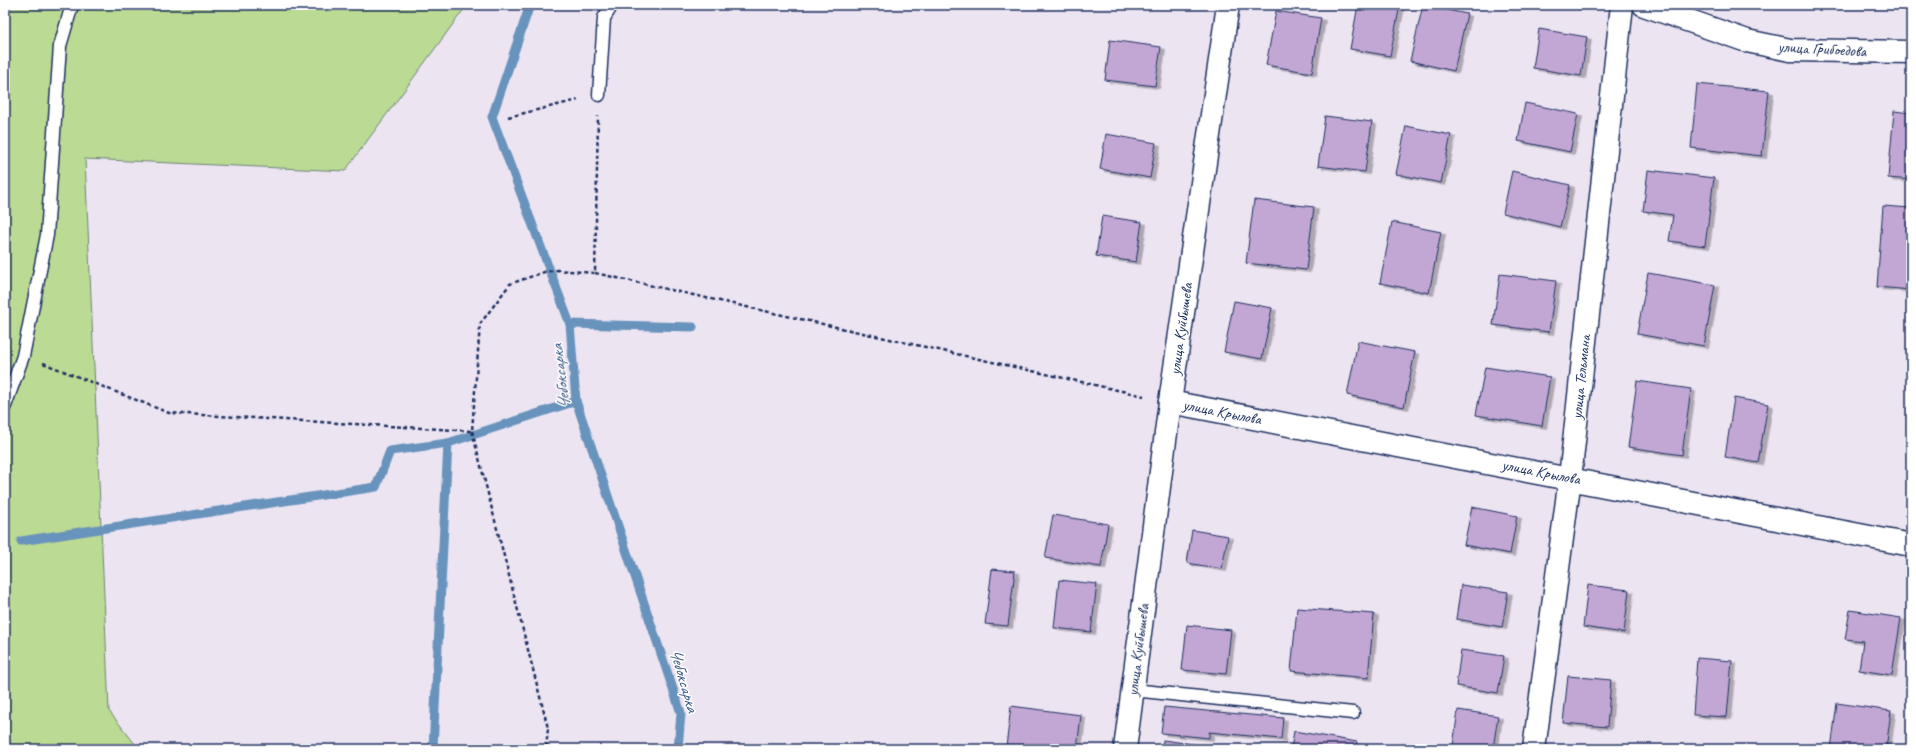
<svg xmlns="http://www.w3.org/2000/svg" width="1916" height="754" viewBox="0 0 1916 754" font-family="Caveat,sans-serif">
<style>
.green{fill:#bbda93;stroke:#6b8478}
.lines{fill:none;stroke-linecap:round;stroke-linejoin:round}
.stream{stroke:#6793bc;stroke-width:9}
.building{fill:#c2a6d3;stroke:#1b2f5e;filter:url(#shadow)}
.lane-casing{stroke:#1b2f5e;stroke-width:15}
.street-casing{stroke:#1b2f5e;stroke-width:25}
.path{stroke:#1b2f5e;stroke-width:2.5;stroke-dasharray:4 3;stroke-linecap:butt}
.lane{stroke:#fff;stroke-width:12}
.street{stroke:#fff;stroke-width:22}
.labels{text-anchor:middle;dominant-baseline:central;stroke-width:3;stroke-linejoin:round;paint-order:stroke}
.street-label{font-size:16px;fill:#1b2f5e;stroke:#fff}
.water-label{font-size:17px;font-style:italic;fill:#3a5985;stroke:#fff}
</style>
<defs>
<filter id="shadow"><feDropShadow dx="4.5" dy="2.5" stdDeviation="0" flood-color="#0004"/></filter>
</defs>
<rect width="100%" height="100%" fill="#ede4f2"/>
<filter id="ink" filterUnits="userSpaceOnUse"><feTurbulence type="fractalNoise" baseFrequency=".025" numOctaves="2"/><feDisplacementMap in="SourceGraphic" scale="8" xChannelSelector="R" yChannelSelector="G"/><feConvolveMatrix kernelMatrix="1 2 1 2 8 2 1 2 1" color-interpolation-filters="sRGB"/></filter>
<g filter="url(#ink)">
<!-- green -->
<polygon class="green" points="5,5 467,5 345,171 85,159 109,711 139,749 5,749"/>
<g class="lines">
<!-- stream -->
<g class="stream">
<polyline points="530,5 492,117 570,324 576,401 681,713 678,749"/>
<polyline points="570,324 693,327"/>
<polyline points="21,541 376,487 390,451 448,443"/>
<polyline points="433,749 448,443 576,401"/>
</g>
</g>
<!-- building -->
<g class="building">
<polygon points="1358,5 1400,5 1390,56 1350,49"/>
<polygon points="1423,5 1467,14 1454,71 1410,61"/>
<polygon points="1276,11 1321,18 1312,73 1266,65"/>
<polygon points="1539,29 1587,37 1581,76 1533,68"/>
<polygon points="1110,40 1161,47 1155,86 1105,80"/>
<polygon points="1697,84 1769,91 1762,156 1691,148"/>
<polygon points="1525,103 1578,114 1570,152 1518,141"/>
<polygon points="1894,111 1911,113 1911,180 1888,178"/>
<polygon points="1325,116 1372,122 1365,172 1318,166"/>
<polygon points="1406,126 1451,135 1441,183 1396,174"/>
<polygon points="1106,134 1156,143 1150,178 1100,169"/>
<polygon points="1648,170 1714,178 1705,246 1669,241 1673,215 1643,211"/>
<polygon points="1512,171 1570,185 1560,227 1503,213"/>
<polygon points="1254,200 1314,207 1306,270 1246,263"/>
<polygon points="1883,206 1911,208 1911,290 1877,287"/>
<polygon points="1102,216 1142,222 1136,262 1096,256"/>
<polygon points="1392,222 1441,232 1429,293 1380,283"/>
<polygon points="1648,273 1715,285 1704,346 1637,334"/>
<polygon points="1500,274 1556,281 1549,332 1493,325"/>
<polygon points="1234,301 1272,308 1262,359 1224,352"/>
<polygon points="1358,341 1415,352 1404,407 1347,395"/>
<polygon points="1485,367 1550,377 1542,426 1476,415"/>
<polygon points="1637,381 1691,389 1682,455 1628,447"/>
<polygon points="1734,398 1768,404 1758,463 1725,457"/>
<polygon points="1472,507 1517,516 1510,554 1464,545"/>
<polygon points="1053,515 1108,524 1101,567 1045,558"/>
<polygon points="1192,530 1228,536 1222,569 1187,563"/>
<polygon points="992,569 1015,571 1008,626 985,624"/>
<polygon points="1059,580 1097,584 1091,632 1054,628"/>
<polygon points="1461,585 1508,592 1502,627 1456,619"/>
<polygon points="1588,585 1629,590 1624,633 1583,627"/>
<polygon points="1297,608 1374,614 1368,678 1291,671"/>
<polygon points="1850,610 1901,618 1892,675 1859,670 1863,641 1845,639"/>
<polygon points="1187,625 1231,630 1226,674 1182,670"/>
<polygon points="1461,650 1504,656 1498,693 1456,686"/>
<polygon points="1697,658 1732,661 1727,717 1693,715"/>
<polygon points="1568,676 1611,680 1607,727 1563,723"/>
<polygon points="1837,703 1891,711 1886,749 1831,749"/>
<polygon points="1011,706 1081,715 1077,749 1022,749 1006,747"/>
<polygon points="1164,707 1283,718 1281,739 1209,732 1209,738 1161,733"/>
<polygon points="1458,710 1498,716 1493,749 1476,749 1453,746"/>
<polygon points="1294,731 1357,742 1356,749 1291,749"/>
<polygon points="1163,740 1208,746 1208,749 1162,749"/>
</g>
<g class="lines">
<defs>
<g id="lane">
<polyline points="599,95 604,18 612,5"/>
<polyline points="5,406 23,356 47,235 60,46 72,5"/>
<polyline points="1133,690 1353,713"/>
</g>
<g id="street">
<polyline points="1644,5 1747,41 1790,50 1911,52"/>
<polyline points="1170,402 1911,545"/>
<polyline points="1125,749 1170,402 1228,5"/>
<polyline points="1534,749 1570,478 1622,5"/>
</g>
</defs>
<!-- lane casing -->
<use href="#lane" class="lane-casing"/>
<!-- street casing -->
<use href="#street" class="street-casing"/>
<!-- path -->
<g class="path">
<polyline points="508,117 578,100"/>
<polyline points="595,273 1144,396"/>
<polyline points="43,363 169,413 472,431 480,324 510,284 544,272 557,270 595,273 598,116"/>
<polyline points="472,431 548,728 546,749"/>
</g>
<!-- lane -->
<use href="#lane" class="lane"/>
<!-- street -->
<use href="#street" class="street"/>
</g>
</g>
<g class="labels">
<!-- street labels -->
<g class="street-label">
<text transform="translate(1822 49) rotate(3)">улица Грибоедова</text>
<text transform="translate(1181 329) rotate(-82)">улица Куйбышева</text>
<text transform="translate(1581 377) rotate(-84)">улица Тельмана</text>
<text transform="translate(1222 412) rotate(11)">улица Крылова</text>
<text transform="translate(1541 472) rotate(11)">улица Крылова</text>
<text transform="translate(1138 650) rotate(-83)">улица Куйбышева</text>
</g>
<!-- water labels -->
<g class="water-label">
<text transform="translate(560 377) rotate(-97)">Чебоксарка</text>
<text transform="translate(684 680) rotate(74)">Чебоксарка</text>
</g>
</g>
<!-- margin -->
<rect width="1916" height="754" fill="none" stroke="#fff" stroke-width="20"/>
<rect x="10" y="10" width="1896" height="734" fill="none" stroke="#1b2f5e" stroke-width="1.5" filter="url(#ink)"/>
</svg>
